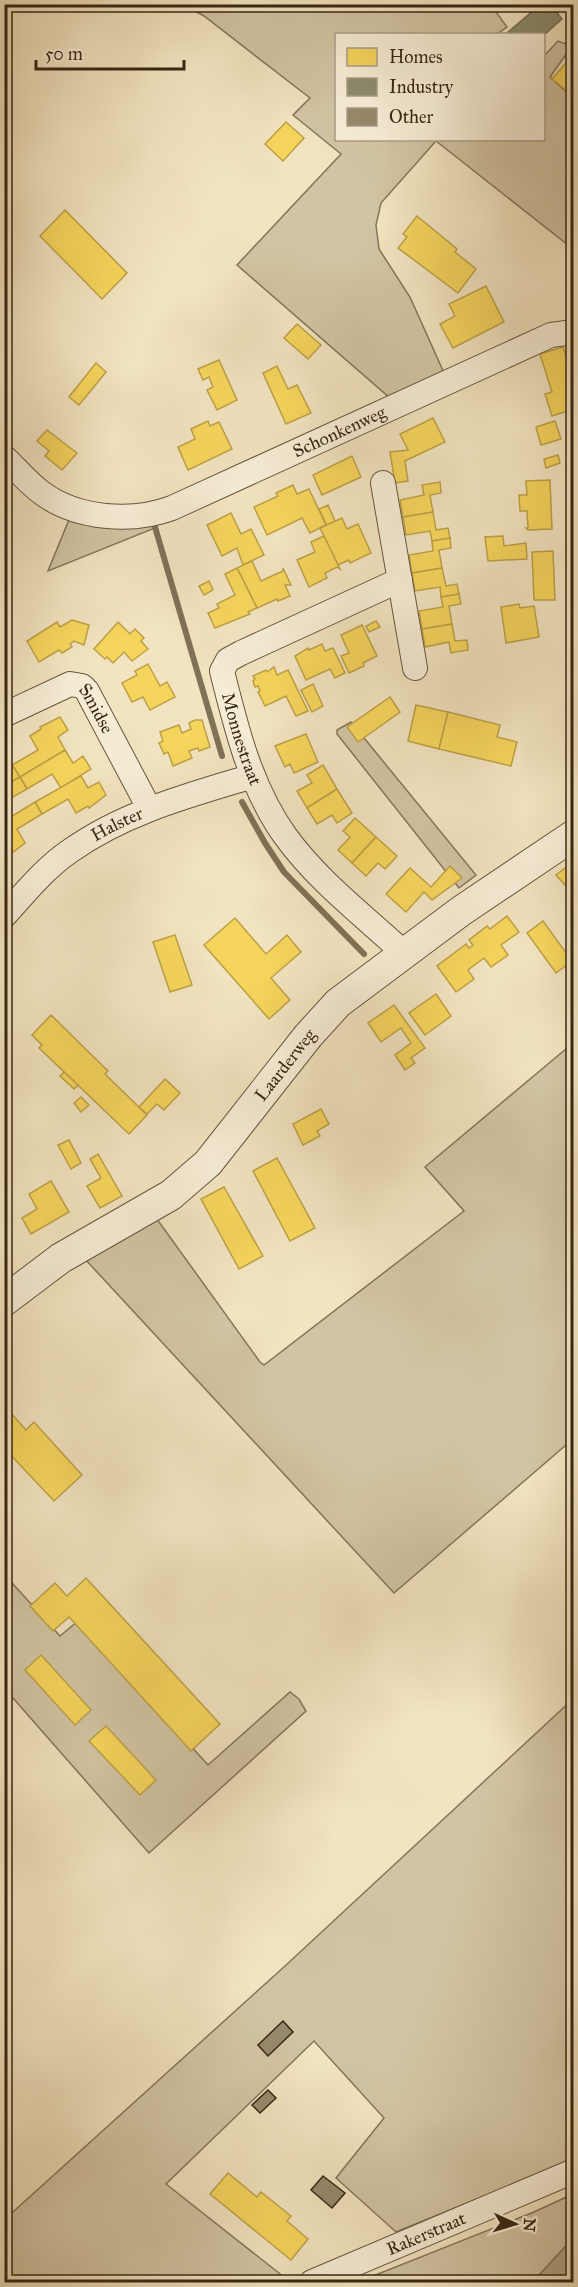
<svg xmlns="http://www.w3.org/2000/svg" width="578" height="2287" viewBox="0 0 578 2287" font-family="'IM FELL Great Primer',serif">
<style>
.green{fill:#d2c4a3;stroke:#84755b;stroke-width:1.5}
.water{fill:#b2a385;stroke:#817157;stroke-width:1.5}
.homes{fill:#f6d55c;stroke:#bda046;stroke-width:1.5}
.industry{fill:#8c8c6e;stroke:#726d53;stroke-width:1.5}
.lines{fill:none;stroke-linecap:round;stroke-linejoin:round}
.stream{stroke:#817157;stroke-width:6}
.building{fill:#98896d;stroke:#372613;stroke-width:1.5}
.minor-casing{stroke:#66563e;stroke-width:26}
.tertiary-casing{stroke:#66563e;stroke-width:32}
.minor{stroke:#f7edd6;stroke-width:24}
.tertiary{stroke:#f7edd6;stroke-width:30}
.labels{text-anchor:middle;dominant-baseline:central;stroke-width:6;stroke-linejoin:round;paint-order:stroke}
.street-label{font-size:18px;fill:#372613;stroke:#f7edd6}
</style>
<rect width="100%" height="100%" fill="#f2e4c0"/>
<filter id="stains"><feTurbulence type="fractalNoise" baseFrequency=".00333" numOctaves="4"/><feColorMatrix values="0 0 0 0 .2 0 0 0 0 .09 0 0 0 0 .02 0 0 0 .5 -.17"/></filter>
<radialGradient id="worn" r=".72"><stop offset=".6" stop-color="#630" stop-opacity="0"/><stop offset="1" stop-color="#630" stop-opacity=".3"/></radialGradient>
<!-- green -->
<g class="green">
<polygon points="184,5 491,5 507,27 497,34 336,34 336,140 544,140 544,56 558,41 572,46 550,77 573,98 573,249 436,141 381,203 376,225 379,249 410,297 444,373 390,398 237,265 341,154 293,115 310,98 204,16"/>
<polygon points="74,516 163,518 155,528 48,571 68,522"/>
<polygon points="351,722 476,875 459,888 337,734 337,730"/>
<polygon points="573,1043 573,1439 394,1593 84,1258 154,1215 260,1362 264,1365 464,1211 425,1167"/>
<polygon points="4,1574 60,1636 78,1621 208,1765 290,1692 299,1699 306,1711 149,1853 5,1689"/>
<polygon points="573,1699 573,2160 396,2232 336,2178 384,2118 314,2041 166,2184 284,2277 272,2282 5,2282 4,2220 285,1966"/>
<polygon points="573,2194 573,2282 358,2282 534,2212"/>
</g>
<!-- water -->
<polygon class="water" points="573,2238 573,2282 528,2282 541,2273"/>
<!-- homes -->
<g class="homes">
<polygon points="571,57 574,59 574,97 552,79"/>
<polygon points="286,122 304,138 283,161 265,144"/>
<polygon points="65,210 127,273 102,299 40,236"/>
<polygon points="417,216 457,249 455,252 476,269 458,293 398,248 407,237 403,234"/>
<polygon points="486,286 504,322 453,348 440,324 455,316 449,304"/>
<polygon points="297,324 321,345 308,359 284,338"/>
<polygon points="563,347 574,381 574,409 552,416 545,394 552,392 540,354"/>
<polygon points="219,360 237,400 217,410 207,390 213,387 209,377 203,380 198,369"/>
<polygon points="96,363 106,372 79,405 69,397"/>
<polygon points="277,366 288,389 297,385 311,413 286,424 263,373"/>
<polygon points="433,418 445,442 405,461 408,481 395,483 390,452 408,450 400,434"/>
<polygon points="208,421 210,426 219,422 232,449 188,470 178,447 195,439 191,429"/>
<polygon points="555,421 561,439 541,445 536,427"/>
<polygon points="47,430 77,453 62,470 45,456 49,451 37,441"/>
<polygon points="558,455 560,463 546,468 544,459"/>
<polygon points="352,456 361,477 322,495 313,475"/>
<polygon points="550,480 552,529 528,530 526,528 528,528 527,511 520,511 519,495 527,495 526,481"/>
<polygon points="440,482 441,493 430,495 433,512 403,517 400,500 424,495 422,485"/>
<polygon points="293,485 297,494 309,489 326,525 310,533 302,518 267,535 254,507 278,496 276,493"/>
<polygon points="328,505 335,521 327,526 319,509"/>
<polygon points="433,512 436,530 448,528 450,538 432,541 430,531 406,535 403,517"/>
<polygon points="231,513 241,534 251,529 264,555 243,565 237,548 222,556 207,525"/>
<polygon points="342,518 347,529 358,524 371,553 350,563 349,560 338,565 320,528"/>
<polygon points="324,536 340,569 337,567 325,573 327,578 309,587 297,560 315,552 311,542"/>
<polygon points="503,536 504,546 526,543 527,559 488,561 485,537"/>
<polygon points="450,538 451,548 439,550 442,568 412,573 409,555 433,551 432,541"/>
<polygon points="553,551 555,600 534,600 532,552"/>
<polygon points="252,561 261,581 283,571 283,568 291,585 285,585 290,596 278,601 277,599 257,608 237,568"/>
<polygon points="237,568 257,608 248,612 250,614 215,628 208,613 219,608 217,604 235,595 225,574"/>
<polygon points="442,568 446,586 457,584 459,594 441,597 440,587 415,591 412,573"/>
<polygon points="209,581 213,590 204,595 199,586"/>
<polygon points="459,594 461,604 449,606 452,624 422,629 419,611 443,607 441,597"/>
<polygon points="519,604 520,608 534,606 539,637 506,643 501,607"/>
<polygon points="72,620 89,625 84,645 74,641 70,644 72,647 62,653 59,650 39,662 27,641 57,622 60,627"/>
<polygon points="376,621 380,627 369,632 366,626"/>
<polygon points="118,622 130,634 135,629 144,638 141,641 148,649 132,661 124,652 113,663 107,657 105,659 94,649"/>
<polygon points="452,624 455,641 467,640 468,650 451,653 449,642 425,647 422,629"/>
<polygon points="362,625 377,656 363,663 364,666 349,673 341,656 349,653 341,635"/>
<polygon points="322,644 325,651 333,648 345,673 335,678 330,669 306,680 295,656 308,648 309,650"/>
<polygon points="148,664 160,686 167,682 175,697 150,710 143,697 132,702 122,683 137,675 135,671"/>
<polygon points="274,667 277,675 288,670 308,711 296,716 286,696 265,706 258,692 260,691 258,686 255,687 253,681 255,679 253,676 266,670 267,672"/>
<polygon points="313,684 323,706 312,712 301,690"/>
<polygon points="390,697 400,712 358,742 347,727"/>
<polygon points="416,705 448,712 439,749 408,741"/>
<polygon points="448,712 500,725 497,737 517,742 511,766 439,749"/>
<polygon points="60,717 68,730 58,737 65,750 20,777 12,765 38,750 30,736 41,729 40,727"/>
<polygon points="195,720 202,720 210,747 199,751 198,748 189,751 192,758 173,766 168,752 164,754 159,743 163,741 160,732 179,725 182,733 191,729 189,723"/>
<polygon points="306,734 318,762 294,773 290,764 285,767 275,746"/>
<polygon points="65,750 73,763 83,756 91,769 61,788 52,774 27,789 20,777"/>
<polygon points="12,765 20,777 4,786 4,769"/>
<polygon points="323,765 337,789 307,808 297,791 312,783 307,775"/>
<polygon points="81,776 88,788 99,782 106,795 89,808 88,806 76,813 68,799 42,814 35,802"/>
<polygon points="20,777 27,789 4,802 4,786"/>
<polygon points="337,789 352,813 337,823 332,815 317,824 307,808"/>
<polygon points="35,802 42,814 17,829 25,843 8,856 7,854 4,856 4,821"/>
<polygon points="355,818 376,837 352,863 338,850 350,837 343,831"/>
<polygon points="376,837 397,856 385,869 378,863 366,876 352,863"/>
<polygon points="574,861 574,895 556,875"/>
<polygon points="450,866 462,878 432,900 424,892 406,912 386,894 410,868 431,887"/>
<polygon points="507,916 519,932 501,945 508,955 491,967 484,958 468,970 474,979 456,992 437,966 466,944 469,948 473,945 469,940 487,926 490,929"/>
<polygon points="235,918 266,954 287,935 301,952 271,978 290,1000 269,1019 204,945"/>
<polygon points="543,921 572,961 556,973 527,933"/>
<polygon points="175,935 192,985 170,992 153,942"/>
<polygon points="436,994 451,1016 425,1035 409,1013"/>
<polygon points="394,1005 425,1048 411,1058 415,1063 405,1070 395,1055 411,1043 401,1028 381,1042 368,1023"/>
<polygon points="51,1015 108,1071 105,1074 147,1115 129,1134 39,1048 42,1045 32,1035"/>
<polygon points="64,1072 78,1085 74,1089 60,1076"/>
<polygon points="165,1079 180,1093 164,1110 157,1104 147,1114 139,1107"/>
<polygon points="81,1097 89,1105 81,1112 74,1103"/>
<polygon points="321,1109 329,1124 317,1131 320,1136 303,1145 293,1124"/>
<polygon points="69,1140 81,1163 71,1169 58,1145"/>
<polygon points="98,1154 122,1196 100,1208 87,1186 101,1178 90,1159"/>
<polygon points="277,1158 315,1228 290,1241 253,1171"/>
<polygon points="51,1181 69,1212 31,1234 22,1218 37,1209 29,1194"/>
<polygon points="224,1187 263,1256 239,1269 201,1199"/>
<polygon points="9,1411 26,1430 34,1422 82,1475 54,1501 4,1448 4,1416"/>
<polygon points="86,1578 220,1724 191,1751 69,1617 53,1631 30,1606 55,1583 67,1596"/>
<polygon points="41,1655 91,1710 75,1725 25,1670"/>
<polygon points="106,1726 156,1780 140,1795 89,1741"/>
<polygon points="228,2173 257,2197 261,2192 291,2216 287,2221 308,2239 291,2260 210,2194"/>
</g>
<!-- industry -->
<polygon class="industry" points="541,4 550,4 562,19 544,35 506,34"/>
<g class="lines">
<!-- stream -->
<g class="stream">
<polyline points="155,527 222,756"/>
<polyline points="242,802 265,843 284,872 364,954"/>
</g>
</g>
<!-- building -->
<g class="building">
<polygon points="283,2021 293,2032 268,2056 258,2045"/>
<polygon points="268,2090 276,2098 260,2113 252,2105"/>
<polygon points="323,2176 345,2193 332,2208 311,2190"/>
</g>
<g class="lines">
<defs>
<g id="minor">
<path id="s1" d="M4,457C16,468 28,483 42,493C77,519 132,523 172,508L551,335L574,332"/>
<polyline points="383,483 415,668"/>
<path id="s2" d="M400,580L241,653L228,660L222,671C236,728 251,789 286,837C318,881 364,916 404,953"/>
<path id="s3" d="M4,715L70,684L82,686L87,691L149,808"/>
<path id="s4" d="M4,916C25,893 45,868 70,851C125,812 190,795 253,776"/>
<path id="s5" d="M312,2282L574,2171"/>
</g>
<g id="tertiary">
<path id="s6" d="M4,1301L61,1258L171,1195L208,1163L308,1036L338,1003L461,911L574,835"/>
</g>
</defs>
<!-- minor casing -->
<use href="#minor" class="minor-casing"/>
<!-- tertiary casing -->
<use href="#tertiary" class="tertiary-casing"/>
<!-- minor -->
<use href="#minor" class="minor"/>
<!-- tertiary -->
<use href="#tertiary" class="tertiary"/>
</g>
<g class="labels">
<!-- street labels -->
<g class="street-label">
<text stroke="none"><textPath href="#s1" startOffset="372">Schonkenweg</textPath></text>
<text stroke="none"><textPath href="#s3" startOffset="112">Smidse</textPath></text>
<text stroke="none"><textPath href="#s2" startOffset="273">Monnestraat</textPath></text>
<text stroke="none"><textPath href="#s4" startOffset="147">Halster</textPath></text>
<text stroke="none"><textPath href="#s6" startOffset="372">Laarderweg</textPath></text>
<text stroke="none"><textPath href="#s5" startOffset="124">Rakerstraat</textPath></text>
</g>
</g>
<!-- margin -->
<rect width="578" height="2287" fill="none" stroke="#f2e4c0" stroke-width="24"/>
<rect x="6" y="6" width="566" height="2275" fill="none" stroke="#372613" stroke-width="3"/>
<rect x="12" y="12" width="554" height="2263" fill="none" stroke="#372613" stroke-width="1.5"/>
<!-- legend -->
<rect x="335" y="33" width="210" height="108" fill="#f7edd6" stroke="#aa9d88" stroke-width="1.5"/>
<rect x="347" y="48" width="30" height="18" fill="#f6d55c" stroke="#aa9d88" stroke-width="1.5"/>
<text x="389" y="63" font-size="18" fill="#372613">Homes</text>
<rect x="347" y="78" width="30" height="18" fill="#8c8c6e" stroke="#aa9d88" stroke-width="1.5"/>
<text x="389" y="93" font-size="18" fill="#372613">Industry</text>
<rect x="347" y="108" width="30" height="18" fill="#98896d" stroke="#aa9d88" stroke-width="1.5"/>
<text x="389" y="123" font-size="18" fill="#372613">Other</text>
<!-- north arrow -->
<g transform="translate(515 2224) rotate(94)" stroke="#f7edd6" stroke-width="4.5" paint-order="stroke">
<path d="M0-4.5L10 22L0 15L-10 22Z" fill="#372613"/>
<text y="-9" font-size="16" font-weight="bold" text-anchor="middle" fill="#372613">N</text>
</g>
<!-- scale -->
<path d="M36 60v9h148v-9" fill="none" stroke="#372613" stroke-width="3"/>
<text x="45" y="60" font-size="18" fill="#372613" stroke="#f7edd6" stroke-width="4.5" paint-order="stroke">50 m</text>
<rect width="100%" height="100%" filter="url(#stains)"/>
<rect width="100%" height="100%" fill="url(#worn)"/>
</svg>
